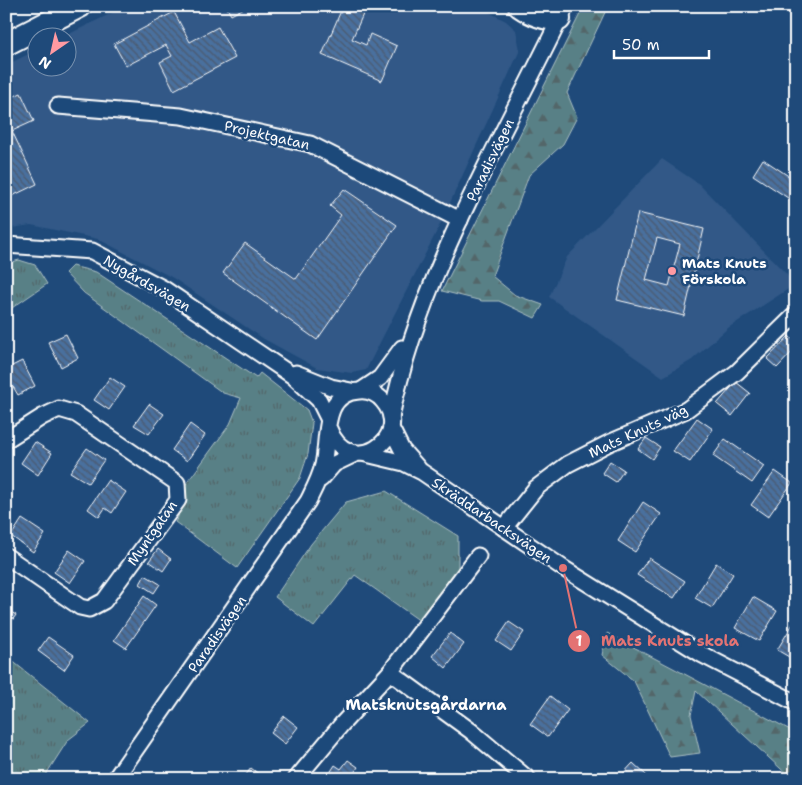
<svg xmlns="http://www.w3.org/2000/svg" width="802" height="785" viewBox="0 0 802 785" font-family="'Shantell Sans',sans-serif">
<style>
.built{fill:#305887}
.grass{fill:url(#grass-tufts);stroke:#acc0c2}
.forest{fill:url(#forest-firs);stroke:#acc0c2}
.building{fill:url(#building-back-hatch);stroke:#fff;fill-rule:evenodd}
.lines{fill:none;stroke-linecap:round;stroke-linejoin:round}
.minor-casing{stroke:#fff;stroke-width:19}
.highway-casing{stroke:#fff;stroke-width:26}
.minor{stroke:#1f4a7a;stroke-width:15}
.highway{stroke:#1f4a7a;stroke-width:22}
.poi-dot{fill:#ff9aa2;stroke:#1f4a7a;stroke-width:2}
.labels{text-anchor:middle;dominant-baseline:central;stroke-width:5;stroke-linejoin:round;paint-order:stroke}
.street-label{font-size:14px;fill:#fff;stroke:#1f4a7a}
.poi-label{font-size:14px;font-weight:bold;fill:#fff;stroke:#1f4a7a;text-anchor:start}
.neighbourhood-label{font-size:15px;font-weight:bold;fill:#fff;stroke:#1f4a7a}
.leader{fill:none;stroke:#e47373;stroke-width:2}
.callout-dot{fill:#e47373;stroke:#1f4a7a;stroke-width:2}
.mark-label{font-size:15px;text-anchor:middle;font-weight:bold;fill:#fff}
.callout-label{font-size:15px;text-anchor:middle;font-weight:bold;fill:#e47373;stroke:#1f4a7a;stroke-width:5;stroke-linejoin:round;paint-order:stroke}
</style>
<defs>
<pattern id="grass-tufts" width="24" height="20" patternUnits="userSpaceOnUse" patternTransform="scale(1.25)"><rect width="24" height="20" fill="#598086"/><path d="M3 7l-1-3M5 7V3M7 7l1-3M15 17l-1-3M17 17v-4M19 17l1-3" fill="none" stroke="#526669"/></pattern>
<pattern id="forest-firs" width="22" height="20" patternUnits="userSpaceOnUse" patternTransform="scale(1.25)"><rect width="22" height="20" fill="#598086"/><path d="M5 1l3.5 6h-7zM16 11l3.5 6h-7z" fill="#526669"/></pattern>
<pattern id="building-back-hatch" width="6" height="6" patternUnits="userSpaceOnUse" patternTransform="scale(1.25)"><rect width="6" height="6" fill="#4a6f9e"/><path d="M-1 5l2 2M0 0l6 6M5-1l2 2" fill="none" stroke="#4b5a6d"/></pattern>
</defs>
<rect width="100%" height="100%" fill="#1f4a7a"/>
<filter id="ink" filterUnits="userSpaceOnUse"><feTurbulence type="fractalNoise" baseFrequency=".02" numOctaves="2"/><feDisplacementMap in="SourceGraphic" scale="10" xChannelSelector="R" yChannelSelector="G"/><feConvolveMatrix kernelMatrix="1 2 1 2 8 2 1 2 1" color-interpolation-filters="sRGB"/></filter>
<g filter="url(#ink)">
<!-- built -->
<g class="built">
<polygon points="126,6 477,6 506,21 516,30 520,50 438,229 366,370 352,373 317,368 264,339 173,278 98,239 31,225 6,229 6,65 37,50 38,68 68,68 68,38 63,37"/>
<polygon points="662,159 699,184 796,284 728,328 692,360 663,377 549,297 567,257"/>
</g>
<!-- grass -->
<g class="grass">
<polygon points="19,260 35,265 47,284 6,312 6,264"/>
<polygon points="72,266 96,272 256,378 260,373 307,410 312,423 308,454 300,478 237,568 175,522 178,517 184,487 230,424 241,398 223,393 84,293 65,273"/>
<polygon points="386,491 458,536 458,568 420,621 355,575 314,627 275,597 311,544 346,502"/>
<polygon points="6,656 90,723 68,740 43,779 10,779 6,776"/>
</g>
<!-- forest -->
<g class="forest">
<polygon points="584,6 608,6 567,93 577,117 563,144 529,175 492,276 515,295 543,305 535,318 499,301 482,301 442,291"/>
<polygon points="607,633 796,733 796,779 792,779 696,691 691,715 700,753 670,757 634,681 602,655"/>
</g>
<!-- building -->
<g class="building">
<polygon points="226,6 248,6 231,15"/>
<polygon points="343,6 351,6 364,12 352,39 366,45 370,34 397,46 382,81 322,55"/>
<polygon points="174,12 190,42 218,27 235,58 174,90 160,62 172,56 166,45 126,66 114,44"/>
<polygon points="21,93 34,121 12,131 37,184 6,199 6,100"/>
<polygon points="763,159 796,181 796,192 791,200 753,175"/>
<polygon points="344,189 397,225 317,340 223,273 245,243 296,279 341,215 330,206"/>
<path d="M638,213L704,229L684,316L617,300ZM657,238L680,244L669,286L646,280Z"/>
<polygon points="66,334 78,358 61,367 48,342"/>
<polygon points="789,336 796,343 796,348 777,368 767,359"/>
<polygon points="22,361 35,386 18,395 6,375 6,369"/>
<polygon points="110,377 125,387 109,410 94,400"/>
<polygon points="736,382 750,393 732,416 717,404"/>
<polygon points="149,404 164,414 149,434 134,425"/>
<polygon points="697,418 713,429 690,462 673,451"/>
<polygon points="190,424 205,435 187,461 172,450"/>
<polygon points="646,438 660,447 652,459 638,449"/>
<polygon points="725,439 764,466 752,483 713,456"/>
<polygon points="35,442 52,453 38,475 21,463"/>
<polygon points="87,448 104,460 88,483 70,472"/>
<polygon points="610,461 624,470 616,482 602,473"/>
<polygon points="775,471 792,483 768,517 751,505"/>
<polygon points="108,480 126,492 112,513 105,508 99,517 88,509"/>
<polygon points="643,502 661,514 635,552 618,541"/>
<polygon points="22,519 45,534 33,552 11,536"/>
<polygon points="158,549 171,559 163,571 149,561"/>
<polygon points="69,550 85,561 70,583 54,572"/>
<polygon points="649,558 685,581 674,598 637,575"/>
<polygon points="716,563 733,574 712,608 695,598"/>
<polygon points="145,575 160,584 154,593 140,584"/>
<polygon points="144,596 156,605 126,648 114,640"/>
<polygon points="753,597 777,611 759,641 735,628"/>
<polygon points="6,609 16,615 6,629"/>
<polygon points="509,622 524,632 511,651 496,641"/>
<polygon points="794,622 796,624 796,661 777,650"/>
<polygon points="450,633 464,644 446,668 432,656"/>
<polygon points="48,637 74,655 64,670 38,651"/>
<polygon points="550,696 568,710 548,737 530,724"/>
<polygon points="284,716 298,727 285,744 271,733"/>
<polygon points="348,760 358,767 352,776 357,779 326,779 335,765 341,769"/>
<polygon points="633,763 646,775 642,779 618,779"/>
<polygon points="251,768 265,779 243,779"/>
</g>
<g class="lines">
<defs>
<g id="minor">
<polyline points="58,106 181,116 310,144 460,220"/>
<polyline points="6,245 92,251 164,289 293,376 319,400 328,418"/>
<polyline points="296,373 331,387 351,391"/>
<polyline points="362,390 380,378 402,348"/>
<path d="M391,417C421,271 502,140 566,6"/>
<polyline points="391,428 402,450 418,468"/>
<polyline points="6,440 42,417 59,409 76,414 177,483 178,500 104,601 89,609 80,607 6,556"/>
<polyline points="362,453 404,463 422,472 563,568 701,654 796,703"/>
<polyline points="321,479 334,464 357,453"/>
<polyline points="504,528 536,488 568,464 609,443 686,410 737,372 796,314"/>
<polyline points="390,672 471,731 528,779"/>
<path d="M115,779L308,501C314,489 320,478 323,465C329,439 321,393 359,391C368,390 377,394 383,401C415,438 349,481 329,429"/>
<polyline points="296,779 342,724 390,672 478,556"/>
</g>
<g id="highway">
<path d="M520,6C533,15 544,19 559,19"/>
<polyline points="6,44 80,6"/>
</g>
</defs>
<!-- minor casing -->
<use href="#minor" class="minor-casing"/>
<!-- highway casing -->
<use href="#highway" class="highway-casing"/>
<!-- minor -->
<use href="#minor" class="minor"/>
<!-- highway -->
<use href="#highway" class="highway"/>
</g>
</g>
<!-- markers -->
<circle class="poi-dot" cx="672" cy="271" r="5"/>
<g class="labels">
<!-- street labels -->
<g class="street-label">
<text transform="translate(267 135) rotate(13)">Projektgatan</text>
<text transform="translate(490 160) rotate(-64)">Paradisvägen</text>
<text transform="translate(147 283) rotate(30)">Nygårdsvägen</text>
<text transform="translate(638 431) rotate(-25)">Mats Knuts väg</text>
<text transform="translate(492 520) rotate(34)">Skräddarbacksvägen</text>
<text transform="translate(152 533) rotate(-55)">Myntgatan</text>
<text transform="translate(217 634) rotate(-55)">Paradisvägen</text>
</g>
<!-- poi labels -->
<g class="poi-label">
<text x="682" y="263">Mats Knuts<tspan x="682" dy="16">Förskola</tspan></text>
</g>
<!-- neighbourhood labels -->
<g class="neighbourhood-label">
<text x="426" y="705">Matsknutsgårdarna</text>
</g>
</g>
<!-- callouts -->
<path class="leader" d="M563 568L579 641"/>
<g class="callout-dot">
<circle cx="563" cy="568" r="5"/>
<circle cx="579" cy="641" r="12"/>
</g>
<g class="mark-label">
<text x="579" y="646">1</text>
</g>
<g class="callout-label">
<text x="670" y="646">Mats Knuts skola</text>
</g>
<!-- margin -->
<rect width="802" height="785" fill="none" stroke="#1f4a7a" stroke-width="25"/>
<rect x="12" y="12" width="777" height="760" fill="none" stroke="#fff" stroke-width="2" filter="url(#ink)"/>
<!-- north arrow -->
<g transform="translate(52 52) rotate(214)"><circle r="24" fill="#1f4a7a" stroke="#7992af"/>
<path d="M0-4L9 19L0 12L-9 19Z" fill="#ff9aa2"/>
<text y="-8" font-size="14" font-weight="bold" text-anchor="middle" fill="#ffffff">N</text>
</g>
<!-- scale -->
<path d="M614 50v8h95v-8" fill="none" stroke="#ffffff" stroke-width="2.5"/>
<text x="622" y="50" font-size="15" fill="#ffffff" stroke="#1f4a7a" stroke-width="4" paint-order="stroke">50 m</text>
</svg>
